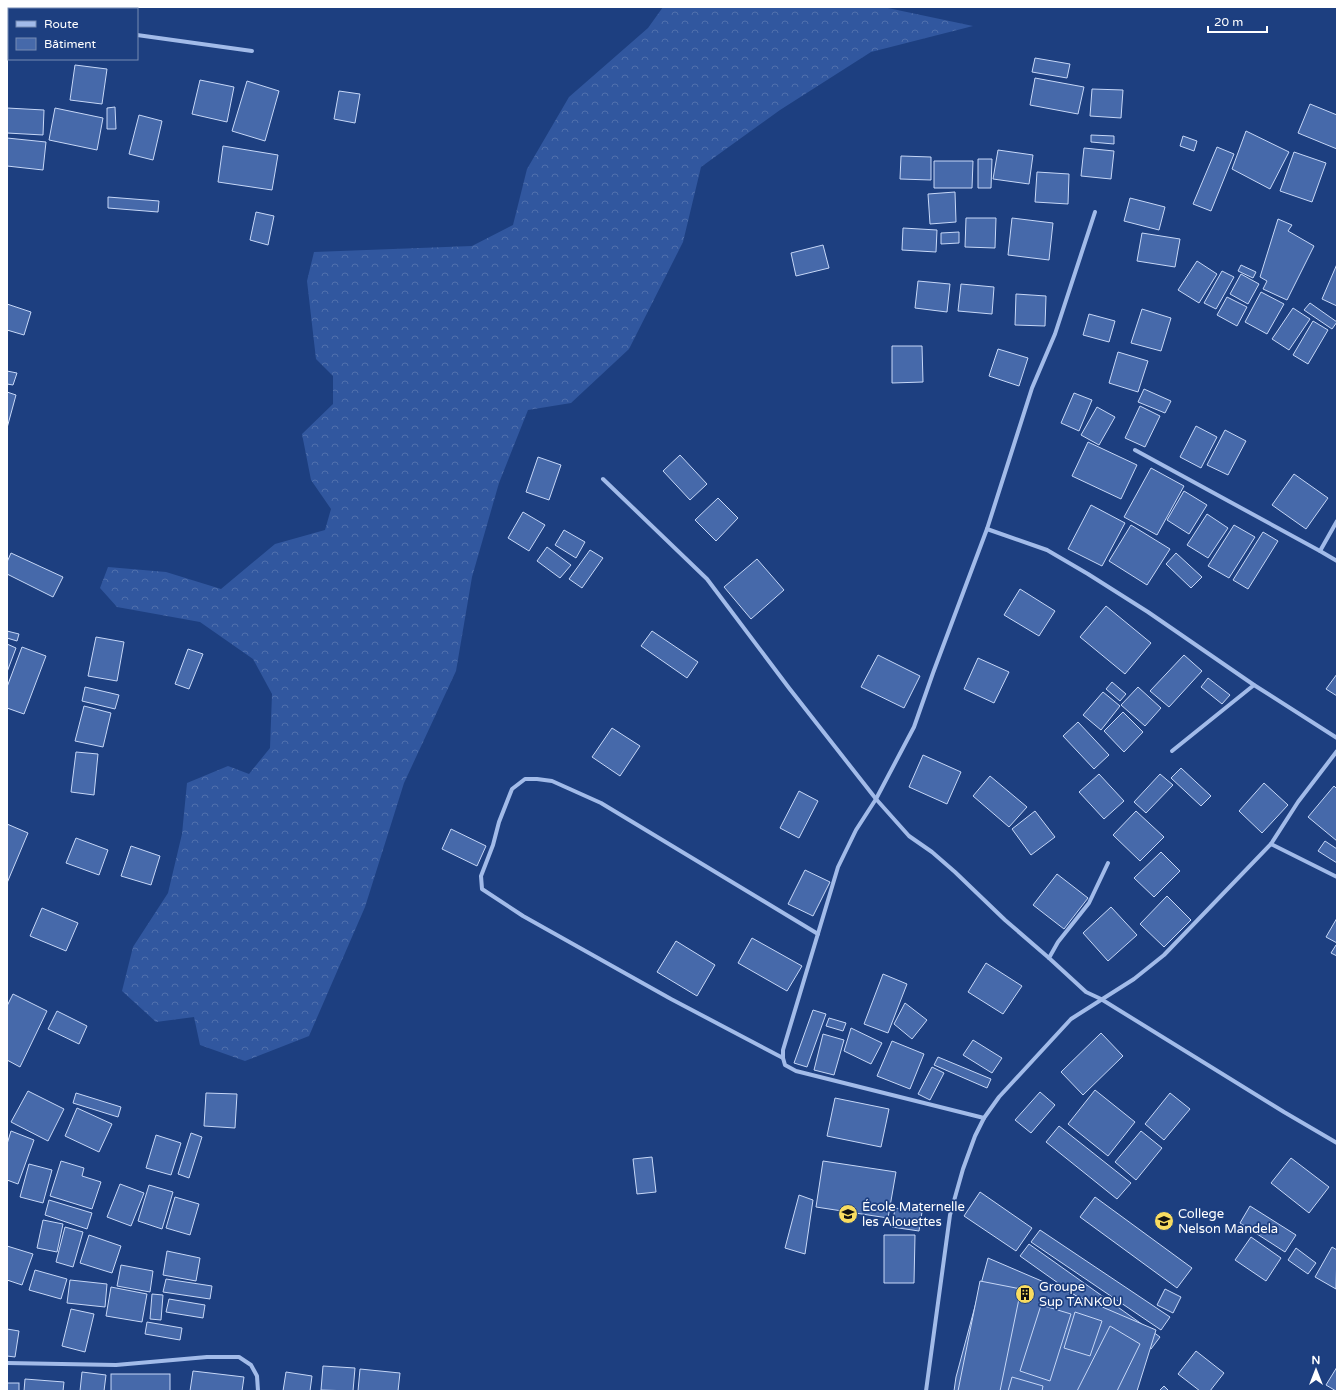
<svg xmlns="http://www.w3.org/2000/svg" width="1344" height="1398" viewBox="0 0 1344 1398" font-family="'Varela Round',sans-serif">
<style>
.forest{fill:url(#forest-crowns)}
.building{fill:#4669aa;stroke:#c6d7f7}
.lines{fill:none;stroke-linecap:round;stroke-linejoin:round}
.street{stroke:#a2bbe9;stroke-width:4}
.labels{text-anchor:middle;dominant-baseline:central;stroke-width:3.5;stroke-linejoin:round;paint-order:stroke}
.poi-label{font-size:13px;fill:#fff;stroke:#1d3f80;text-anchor:start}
</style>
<defs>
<pattern id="forest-crowns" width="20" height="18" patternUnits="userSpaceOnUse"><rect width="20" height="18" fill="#31579f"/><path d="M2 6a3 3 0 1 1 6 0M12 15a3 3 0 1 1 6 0" fill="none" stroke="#5070ad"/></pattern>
</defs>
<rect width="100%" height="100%" fill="#1d3f80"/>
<!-- forest -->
<polygon class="forest" points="663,7 883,7 973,26 871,52 780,110 701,167 683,242 629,349 571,403 528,410 499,483 472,577 456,671 404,783 365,907 309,1036 245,1061 200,1045 194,1017 156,1022 122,991 133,947 168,893 182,834 187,783 228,766 249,774 270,748 272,694 253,659 200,622 117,607 100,588 108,567 166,572 221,589 275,544 325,530 331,509 311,480 302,434 333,404 333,376 316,359 307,281 314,252 472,246 513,225 527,169 569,97 648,28"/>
<!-- building -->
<g class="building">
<polygon points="1035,58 1070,64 1067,78 1032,72"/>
<polygon points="75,65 107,69 102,104 70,100"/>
<polygon points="1035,78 1084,87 1078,114 1030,105"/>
<polygon points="200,80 234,87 227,122 192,114"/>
<polygon points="247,81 279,91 265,141 232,131"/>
<polygon points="1092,89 1123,90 1121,118 1090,116"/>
<polygon points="339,91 360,94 355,123 334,119"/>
<polygon points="1310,104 1337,115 1337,149 1298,133"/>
<polygon points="115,107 116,129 107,129 107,108"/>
<polygon points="7,108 44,110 43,135 7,133"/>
<polygon points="55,108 103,118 97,150 49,140"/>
<polygon points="139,115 162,121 153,160 129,154"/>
<polygon points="1246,131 1289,152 1270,189 1232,169"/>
<polygon points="1091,135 1114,136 1114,144 1091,142"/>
<polygon points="1183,136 1197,141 1194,151 1180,146"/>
<polygon points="7,138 46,142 43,170 7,166"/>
<polygon points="223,146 278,155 272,190 218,182"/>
<polygon points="1217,147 1234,154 1211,211 1193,204"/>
<polygon points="1084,148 1114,151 1111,179 1081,176"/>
<polygon points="998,150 1033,155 1029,184 993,179"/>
<polygon points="1294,152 1326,163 1312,202 1280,191"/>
<polygon points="901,156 931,157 931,180 900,179"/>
<polygon points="978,159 992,159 991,188 978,188"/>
<polygon points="934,161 973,161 972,188 934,188"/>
<polygon points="1037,172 1069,174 1068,204 1035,202"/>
<polygon points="955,192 956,222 930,224 928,194"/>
<polygon points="108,197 159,201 158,212 108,208"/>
<polygon points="1130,198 1165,207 1159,230 1124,221"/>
<polygon points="256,212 274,216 268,245 250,240"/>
<polygon points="966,218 996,218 995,248 965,247"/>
<polygon points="1012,218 1053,223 1049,260 1008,255"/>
<polygon points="1278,219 1292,225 1288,231 1314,246 1287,300 1263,289 1267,281 1260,277"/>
<polygon points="903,228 937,230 936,252 902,250"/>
<polygon points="959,232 959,243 941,244 941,233"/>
<polygon points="1142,233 1180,239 1175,267 1137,261"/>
<polygon points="823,245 829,268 796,276 791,253"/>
<polygon points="1197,261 1217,274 1199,303 1178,290"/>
<polygon points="1337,264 1337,306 1322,299"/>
<polygon points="1241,265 1256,272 1253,278 1238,271"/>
<polygon points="1222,271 1234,277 1216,309 1204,303"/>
<polygon points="1241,274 1259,284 1248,304 1230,294"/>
<polygon points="918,281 950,284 947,312 915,308"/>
<polygon points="961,284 994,287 992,314 958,311"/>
<polygon points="1261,292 1284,304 1267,334 1245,322"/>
<polygon points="1016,294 1046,296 1045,326 1015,325"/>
<polygon points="1227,297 1247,307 1237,326 1217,315"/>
<polygon points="1310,303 1337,322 1332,329 1304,310"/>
<polygon points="7,304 31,312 24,335 7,330"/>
<polygon points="1293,308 1310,319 1289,350 1272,339"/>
<polygon points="1142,309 1171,318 1161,351 1131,343"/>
<polygon points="1089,314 1115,321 1109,342 1083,335"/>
<polygon points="1313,321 1328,330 1308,364 1293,355"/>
<polygon points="892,346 922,346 923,382 892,383"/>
<polygon points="998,349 1028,358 1019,386 989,376"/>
<polygon points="1118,352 1148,361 1138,392 1109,383"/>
<polygon points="7,371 17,373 13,385 7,384"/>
<polygon points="1144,389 1171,401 1165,413 1138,402"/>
<polygon points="7,392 16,395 7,428"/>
<polygon points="1074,393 1092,400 1079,431 1061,423"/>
<polygon points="1140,406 1160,416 1145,447 1125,438"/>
<polygon points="1097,407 1115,417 1099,445 1081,435"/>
<polygon points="1196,426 1217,437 1201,468 1180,457"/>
<polygon points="1225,430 1246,441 1228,475 1207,465"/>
<polygon points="1088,442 1137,465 1121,499 1072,476"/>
<polygon points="680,455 707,484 690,500 663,471"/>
<polygon points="538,457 561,465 549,500 526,492"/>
<polygon points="1151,468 1184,486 1157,535 1124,517"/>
<polygon points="1294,474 1328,498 1306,529 1272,505"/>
<polygon points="1184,491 1207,505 1189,534 1167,520"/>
<polygon points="718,498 738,518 716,541 695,520"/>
<polygon points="1091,505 1125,523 1102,566 1068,549"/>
<polygon points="523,512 545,525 529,551 508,538"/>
<polygon points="1207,514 1228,528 1208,558 1187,545"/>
<polygon points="1131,525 1170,549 1147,585 1109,561"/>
<polygon points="1234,525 1255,537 1229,578 1208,566"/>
<polygon points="564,530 585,542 576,558 555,545"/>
<polygon points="1263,532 1278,541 1248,589 1233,580"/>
<polygon points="547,547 571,565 560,578 537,561"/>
<polygon points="590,550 603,558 582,588 569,579"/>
<polygon points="11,553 63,577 53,597 7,574 7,562"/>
<polygon points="1176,553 1202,577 1191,588 1166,564"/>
<polygon points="757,559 784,590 751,619 724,587"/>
<polygon points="1020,589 1055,611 1039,636 1004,615"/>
<polygon points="1106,606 1151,643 1125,674 1080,637"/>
<polygon points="7,631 19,634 17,641 7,638"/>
<polygon points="652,631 698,662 687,678 641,646"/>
<polygon points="96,637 124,642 117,681 88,676"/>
<polygon points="7,644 16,648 7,672"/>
<polygon points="22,647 46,656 24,714 7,708 7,687"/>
<polygon points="188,649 203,654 189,689 175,684"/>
<polygon points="878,655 920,676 904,708 861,687"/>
<polygon points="1184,655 1202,671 1169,707 1150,691"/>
<polygon points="978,658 1009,672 994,703 964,689"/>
<polygon points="1337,674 1337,696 1326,689"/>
<polygon points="1208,678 1230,695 1222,704 1201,687"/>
<polygon points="1112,682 1126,694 1120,701 1106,689"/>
<polygon points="85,687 119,695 115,709 82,701"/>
<polygon points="1138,687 1161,708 1145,726 1121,705"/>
<polygon points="1103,692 1120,706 1101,730 1083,715"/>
<polygon points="84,706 111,713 103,747 75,741"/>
<polygon points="1123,712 1143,732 1124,752 1104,731"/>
<polygon points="1078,722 1109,755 1094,769 1063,736"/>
<polygon points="612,728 640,746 620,776 592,757"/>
<polygon points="76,752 98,754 94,795 71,792"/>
<polygon points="923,755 961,772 947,804 909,787"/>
<polygon points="1181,768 1211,796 1201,806 1171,778"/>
<polygon points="1099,774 1124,801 1104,819 1079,792"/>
<polygon points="1160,774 1173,785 1146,813 1134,802"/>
<polygon points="990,776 1027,807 1009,827 973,796"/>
<polygon points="1264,783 1288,805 1262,833 1239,811"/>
<polygon points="1334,786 1337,789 1337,841 1308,817"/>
<polygon points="799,791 818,801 799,838 780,828"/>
<polygon points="1035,811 1055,837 1031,855 1012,829"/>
<polygon points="1136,811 1164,837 1140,861 1113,835"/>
<polygon points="7,824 28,833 7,883"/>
<polygon points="451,829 486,846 477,866 442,849"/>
<polygon points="76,838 108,850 99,875 66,863"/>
<polygon points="1325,841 1337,849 1337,863 1318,851"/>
<polygon points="131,846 160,856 151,885 121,876"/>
<polygon points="1161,852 1180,871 1154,897 1134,878"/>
<polygon points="805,870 830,882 813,916 788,904"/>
<polygon points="1057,874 1088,898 1064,929 1033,905"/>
<polygon points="1167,896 1191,920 1164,947 1140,924"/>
<polygon points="1111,907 1137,935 1108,961 1083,933"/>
<polygon points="42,908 78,923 66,951 30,936"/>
<polygon points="1337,918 1337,943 1326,937"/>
<polygon points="752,938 802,966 787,991 738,963"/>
<polygon points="676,941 715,965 697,996 657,972"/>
<polygon points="1336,945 1337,945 1337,956 1331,953"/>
<polygon points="986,963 1022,986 1003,1014 968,992"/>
<polygon points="883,974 907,984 888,1033 864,1024"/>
<polygon points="13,994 47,1011 20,1067 7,1060 7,1006"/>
<polygon points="905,1003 927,1020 912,1039 894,1024"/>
<polygon points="813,1010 826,1014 807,1067 794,1063"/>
<polygon points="57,1011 87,1026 79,1044 48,1029"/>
<polygon points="829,1018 846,1023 843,1031 826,1026"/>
<polygon points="851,1028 882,1043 871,1064 844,1051"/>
<polygon points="1101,1033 1123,1056 1083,1095 1061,1072"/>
<polygon points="823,1034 844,1040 834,1075 814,1070"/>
<polygon points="973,1040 1002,1058 992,1073 963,1055"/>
<polygon points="892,1041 924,1054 910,1089 877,1076"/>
<polygon points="938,1057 991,1079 987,1088 934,1065"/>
<polygon points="932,1067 944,1073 930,1100 918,1094"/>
<polygon points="1095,1090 1135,1122 1108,1156 1068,1124"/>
<polygon points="28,1091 64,1109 48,1141 11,1122"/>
<polygon points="1040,1092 1055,1105 1031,1133 1015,1120"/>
<polygon points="76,1093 121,1107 118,1117 73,1103"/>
<polygon points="206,1093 237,1094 235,1128 204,1126"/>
<polygon points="1170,1093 1190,1109 1164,1140 1145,1124"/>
<polygon points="835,1098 889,1109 881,1147 827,1136"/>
<polygon points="77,1108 112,1124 99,1152 65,1136"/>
<polygon points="1059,1126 1131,1183 1117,1199 1046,1142"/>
<polygon points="11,1131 34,1140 18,1184 7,1180 7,1144"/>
<polygon points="1141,1131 1162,1148 1136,1180 1115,1162"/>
<polygon points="191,1133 202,1137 189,1178 178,1174"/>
<polygon points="156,1135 181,1143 171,1175 146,1168"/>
<polygon points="652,1157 656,1192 637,1194 633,1159"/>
<polygon points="1291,1158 1329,1187 1309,1213 1271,1183"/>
<polygon points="61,1161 84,1168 82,1176 101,1182 92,1209 50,1196"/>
<polygon points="823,1161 896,1172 888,1218 816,1207"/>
<polygon points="29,1164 52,1170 43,1203 20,1197"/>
<polygon points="120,1184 144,1193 131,1226 107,1217"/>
<polygon points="149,1185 173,1192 162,1229 138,1221"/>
<polygon points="980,1192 1032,1228 1016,1251 964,1216"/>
<polygon points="799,1195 813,1200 805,1254 785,1248"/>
<polygon points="175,1197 199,1204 190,1235 166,1228"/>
<polygon points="1095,1197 1192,1268 1177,1288 1080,1217"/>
<polygon points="49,1200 92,1213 87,1229 45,1215"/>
<polygon points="1250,1206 1296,1235 1285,1252 1240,1223"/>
<polygon points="895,1208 922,1212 919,1231 892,1227"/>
<polygon points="43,1220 63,1224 57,1252 37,1248"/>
<polygon points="65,1227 83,1232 73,1267 56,1262"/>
<polygon points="1040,1230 1170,1317 1161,1330 1031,1242"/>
<polygon points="89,1235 121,1246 112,1273 80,1263"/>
<polygon points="884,1235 915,1235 914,1283 884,1283"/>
<polygon points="1251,1237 1281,1258 1266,1281 1235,1260"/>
<polygon points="1029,1244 1160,1337 1151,1349 1020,1256"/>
<polygon points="7,1246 33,1254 22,1285 7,1280"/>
<polygon points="1332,1247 1337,1250 1336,1289 1315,1277"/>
<polygon points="1296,1248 1316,1263 1308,1274 1288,1260"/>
<polygon points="167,1251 200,1258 196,1281 163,1275"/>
<polygon points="988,1258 1156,1330 1137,1391 954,1391 956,1377"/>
<polygon points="121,1265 153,1271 150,1292 117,1286"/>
<polygon points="35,1270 67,1279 61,1299 29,1290"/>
<polygon points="166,1279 212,1286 210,1299 163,1292"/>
<polygon points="70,1280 107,1284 105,1307 67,1303"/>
<polygon points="980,1281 1021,1289 1000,1391 958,1391"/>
<polygon points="111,1287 147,1294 142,1322 106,1316"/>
<polygon points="1165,1289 1181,1297 1173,1313 1157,1305"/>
<polygon points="152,1294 163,1295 161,1320 150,1319"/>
<polygon points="169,1299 205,1305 203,1318 166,1312"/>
<polygon points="1041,1305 1071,1314 1050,1381 1020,1371"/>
<polygon points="71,1309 94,1314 85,1352 62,1346"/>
<polygon points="1075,1312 1102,1321 1090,1356 1064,1348"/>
<polygon points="147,1322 182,1328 180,1340 145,1334"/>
<polygon points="1110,1326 1140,1344 1117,1391 1077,1391"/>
<polygon points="7,1329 19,1331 15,1357 7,1356"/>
<polygon points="1196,1351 1224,1373 1210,1391 1200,1391 1178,1374"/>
<polygon points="323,1366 355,1368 353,1391 321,1390"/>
<polygon points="1337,1367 1337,1391 1336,1391 1326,1385"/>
<polygon points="360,1369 400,1373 398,1391 358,1391"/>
<polygon points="193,1371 244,1377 242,1391 190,1391"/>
<polygon points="82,1372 106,1375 104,1391 80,1391"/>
<polygon points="286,1372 312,1376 310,1391 283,1391"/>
<rect x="111" y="1374" width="59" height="17"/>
<polygon points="1012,1377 1043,1386 1042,1391 1008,1391"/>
<polygon points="25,1379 64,1382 63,1391 24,1391"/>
<rect x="7" y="1383" width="12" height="8"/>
<polygon points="1164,1386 1169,1391 1159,1391"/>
</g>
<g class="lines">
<!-- street -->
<g class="street">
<polyline points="7,26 9,26"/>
<polyline points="137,35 252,51"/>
<polyline points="1135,450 1320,551 1337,561"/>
<polyline points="603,479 707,579 789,688 876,799 909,836 932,852 955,872 1005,920 1049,958"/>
<polyline points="987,529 1047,550 1088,574 1148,612 1254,685 1337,738"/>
<polyline points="1320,551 1337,521"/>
<polyline points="1172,751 1254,685"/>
<polyline points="1271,844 1337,877"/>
<polyline points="1108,863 1089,903 1058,942 1049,958 1086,992 1101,999 1284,1112 1337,1143"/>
<polyline points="783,1058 671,999 523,916 482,889 481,876 493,845 499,822 512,789 525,779 537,779 552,781 601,803 818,934"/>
<polyline points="984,1118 796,1071 785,1065 783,1058 783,1050 838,867 856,830 876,799 914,727 933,673 987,529 1032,388 1055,334 1095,212"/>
<polyline points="7,1363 116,1365 207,1357 239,1357 251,1365 257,1376 258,1391"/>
<polyline points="926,1391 950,1215 963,1169 975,1136 984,1118 999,1097 1071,1019 1134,979 1164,955 1271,844 1298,802 1337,751"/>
</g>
</g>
<!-- icons -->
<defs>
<symbol id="school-disc" viewBox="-11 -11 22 22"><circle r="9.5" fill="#f8dc60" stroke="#1d3f80"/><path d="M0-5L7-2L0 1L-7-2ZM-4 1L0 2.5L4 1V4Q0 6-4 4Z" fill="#111"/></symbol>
<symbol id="building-disc" viewBox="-11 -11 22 22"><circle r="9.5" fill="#f8dc60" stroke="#1d3f80"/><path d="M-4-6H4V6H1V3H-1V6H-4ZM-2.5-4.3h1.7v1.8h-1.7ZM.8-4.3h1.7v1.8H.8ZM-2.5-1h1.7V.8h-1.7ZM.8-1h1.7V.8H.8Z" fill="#111"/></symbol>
</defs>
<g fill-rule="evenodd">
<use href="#school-disc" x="837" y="1203" width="22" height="22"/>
<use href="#school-disc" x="1153" y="1210" width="22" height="22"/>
<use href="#building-disc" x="1014" y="1283" width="22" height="22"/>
</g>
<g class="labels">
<!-- poi labels -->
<g class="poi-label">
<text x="862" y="1207">École Maternelle<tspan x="862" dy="15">les Alouettes</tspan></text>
<text x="1178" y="1214">College<tspan x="1178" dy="15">Nelson Mandela</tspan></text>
<text x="1039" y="1287">Groupe<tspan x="1039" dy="15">Sup TANKOU</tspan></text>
</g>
</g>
<!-- border -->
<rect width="1344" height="1398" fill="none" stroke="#ffffff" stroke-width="16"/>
<!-- legend -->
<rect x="8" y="8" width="130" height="52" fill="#1d3f80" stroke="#778cb3"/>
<rect x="16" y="21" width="20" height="6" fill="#a2bbe9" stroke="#778cb3"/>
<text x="44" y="28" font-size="12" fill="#ffffff">Route</text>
<rect x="16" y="38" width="20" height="12" fill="#4669aa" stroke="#778cb3"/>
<text x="44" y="48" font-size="12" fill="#ffffff">Bâtiment</text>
<!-- north arrow -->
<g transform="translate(1316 1370)" stroke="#1d3f80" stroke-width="3" paint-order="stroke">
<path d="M0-3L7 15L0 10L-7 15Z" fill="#ffffff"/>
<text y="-6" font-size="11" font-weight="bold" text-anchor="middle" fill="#ffffff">N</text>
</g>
<!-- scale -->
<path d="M1208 26v6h59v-6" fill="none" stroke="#ffffff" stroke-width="2"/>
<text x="1214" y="26" font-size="12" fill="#ffffff" stroke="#1d3f80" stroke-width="3" paint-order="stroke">20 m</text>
</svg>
